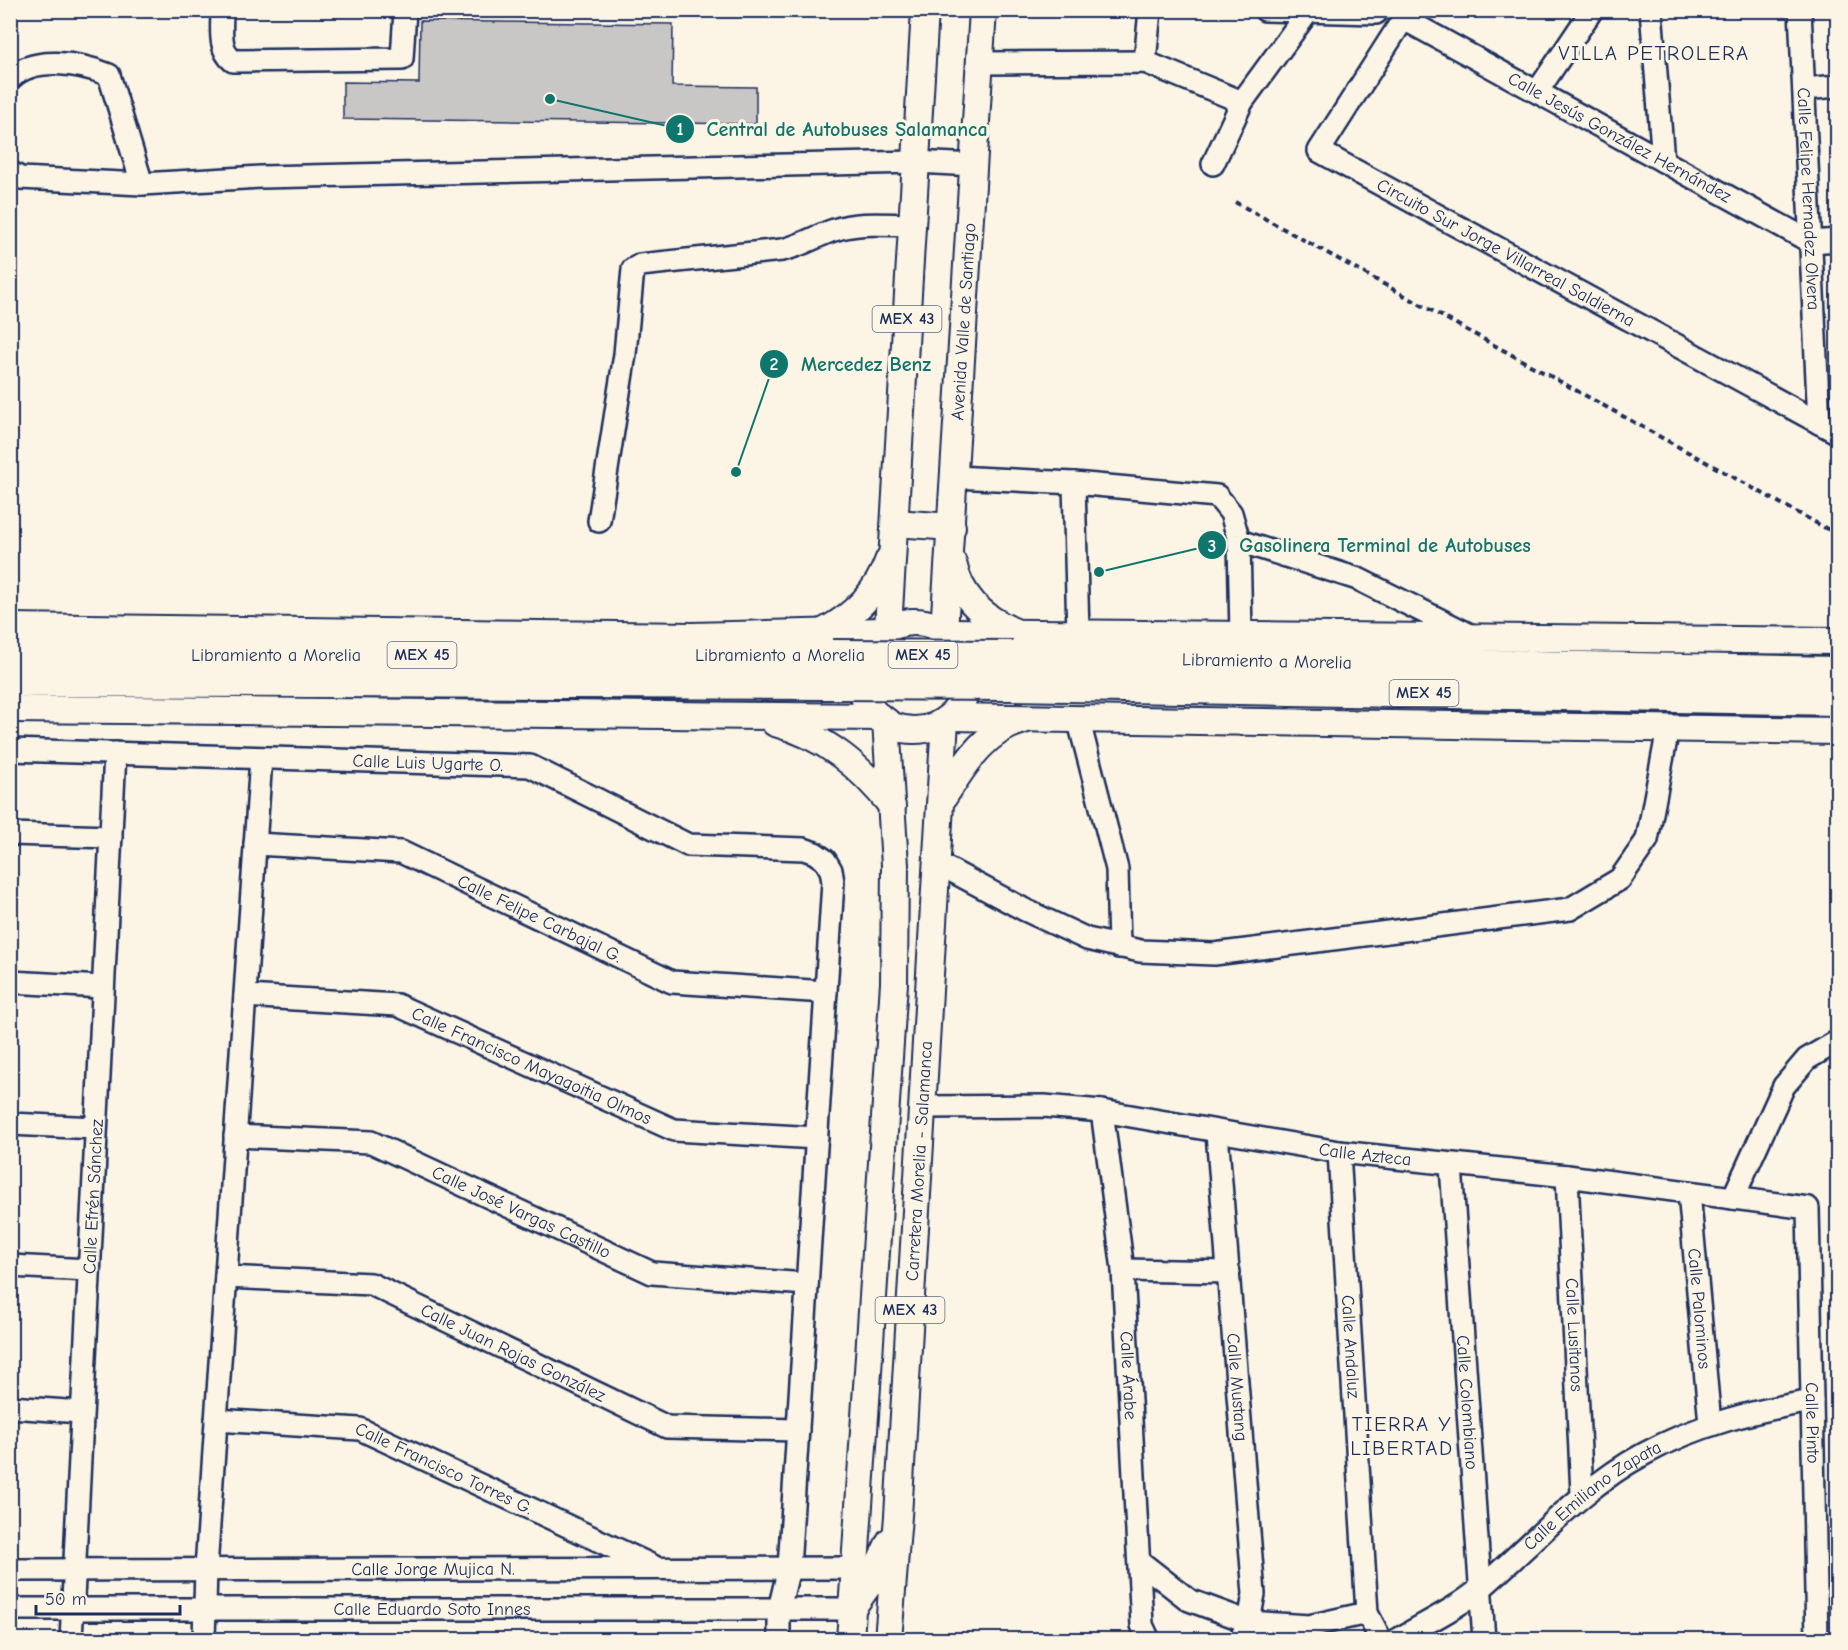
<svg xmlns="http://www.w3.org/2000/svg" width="1848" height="1650" viewBox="0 0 1848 1650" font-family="'Comic Neue',sans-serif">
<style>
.building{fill:#c8c7c6;stroke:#1b2f5e;stroke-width:1.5}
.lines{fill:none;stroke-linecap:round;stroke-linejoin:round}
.minor-casing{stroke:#1b2f5e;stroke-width:26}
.major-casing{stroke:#1b2f5e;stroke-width:30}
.highway-casing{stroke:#1b2f5e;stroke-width:34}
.path{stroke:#1b2f5e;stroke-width:4;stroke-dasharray:6 4.5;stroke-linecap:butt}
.minor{stroke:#fcf5e5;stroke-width:21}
.major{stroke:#fcf5e5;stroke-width:26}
.highway{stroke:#fcf5e5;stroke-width:30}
.highway-bridge-casing{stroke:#1b2f5e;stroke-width:34;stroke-linecap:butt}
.highway-bridge{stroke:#fcf5e5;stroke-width:30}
.labels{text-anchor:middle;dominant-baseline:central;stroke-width:6;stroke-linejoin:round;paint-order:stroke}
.shield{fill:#fcf5e5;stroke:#5e6a86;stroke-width:1.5}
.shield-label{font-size:16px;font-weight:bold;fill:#1b2f5e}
.street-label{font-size:18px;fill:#1b2f5e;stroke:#fcf5e5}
.quarter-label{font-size:21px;letter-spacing:1.5px;fill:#1b2f5e;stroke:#fcf5e5}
.leader{fill:none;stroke:#0f766e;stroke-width:2}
.callout-dot{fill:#0f766e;stroke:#fcf5e5;stroke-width:2}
.mark-label{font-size:18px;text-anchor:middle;font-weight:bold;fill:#fff}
.callout-label{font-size:20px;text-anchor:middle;font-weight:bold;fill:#0f766e;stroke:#fcf5e5;stroke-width:6;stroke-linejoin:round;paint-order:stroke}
</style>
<rect width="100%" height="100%" fill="#fcf5e5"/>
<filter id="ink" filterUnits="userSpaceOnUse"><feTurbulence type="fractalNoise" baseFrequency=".0167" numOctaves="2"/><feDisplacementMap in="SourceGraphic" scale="12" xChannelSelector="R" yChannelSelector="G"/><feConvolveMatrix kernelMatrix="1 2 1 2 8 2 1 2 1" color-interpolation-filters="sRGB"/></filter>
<g filter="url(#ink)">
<!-- building -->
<polygon class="building" points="420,21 673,24 672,86 756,87 756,124 343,119 343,82 419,83"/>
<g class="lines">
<defs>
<g id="minor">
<path d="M222,10C222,28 218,49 233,61L402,59L405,10"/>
<polyline points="1265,10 1376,13"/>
<path id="s1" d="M1409,10L1319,151L1838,433"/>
<polyline points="1651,10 1663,161"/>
<path id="s2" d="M1800,10L1819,423"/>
<path id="s3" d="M1404,19L1811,242L1838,240"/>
<polyline points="1145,62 1150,10"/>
<polyline points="980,63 1145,62 1242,102"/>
<path d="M10,79C33,55 80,63 109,75L142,184"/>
<polyline points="1804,89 1838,86"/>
<polyline points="1537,92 1592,10"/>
<polyline points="1213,164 1242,102 1307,13"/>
<polyline points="10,172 20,178 142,184 261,177 916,162 974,165"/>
<polyline points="955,477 1074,483 1217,496 1231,513 1239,541 1241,635"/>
<polyline points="1074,483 1078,633"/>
<path d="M599,521L625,354L633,269L640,265L782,250C801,246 816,236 834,230C859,221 887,225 912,225"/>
<polyline points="1239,541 1358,579 1474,637"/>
<polyline points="1078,718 1117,869 1119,947"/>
<path id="s4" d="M10,750L530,766L688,845L804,849L815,853L825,860L831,870L833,882L789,1568L779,1609V1640"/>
<polyline points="10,834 111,837"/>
<path id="s5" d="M255,844L401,852L672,982L826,992"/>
<polyline points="937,863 1025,910 1087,939 1140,951 1214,954 1570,909 1620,879 1647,840 1668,729"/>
<polyline points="10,982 103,987"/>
<path id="s6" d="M245,996L397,1005L674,1130L817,1138"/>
<path id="s7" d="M922,1107L1044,1106L1102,1111L1339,1152L1567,1176L1808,1208L1817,1640"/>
<path id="s8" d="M1102,1111L1123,1270L1142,1625L1149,1640"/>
<polyline points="10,1124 96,1128"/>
<path id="s9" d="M1217,1133L1254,1594L1249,1622L1240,1640"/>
<path id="s10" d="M235,1136L371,1142L652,1273L807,1284"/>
<path id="s11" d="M1339,1152L1367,1613L1381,1640"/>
<path id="s12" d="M1451,1166L1484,1640"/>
<path id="s13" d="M1567,1176L1582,1494"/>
<path id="s14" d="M1689,1192L1710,1424"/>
<polyline points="1733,1198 1784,1086 1807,1059 1838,1041"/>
<polyline points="10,1266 89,1270"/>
<polyline points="1123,1270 1229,1272"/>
<path id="s15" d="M226,1277L371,1284L667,1427L798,1430"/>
<polyline points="10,1407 81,1412"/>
<path id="s16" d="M216,1420L360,1429L653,1566"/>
<polyline points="1139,1561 1189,1600 1249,1622 1309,1626 1367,1613"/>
<path id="s17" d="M10,1570L854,1568"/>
<path id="s18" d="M10,1609H852"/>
<path id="s19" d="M71,1640L115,753"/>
<polyline points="204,1640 206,1569 261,758"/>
<path id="s20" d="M1397,1640C1425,1623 1458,1608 1482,1587C1536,1541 1581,1488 1644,1454C1697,1425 1753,1411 1812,1401"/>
</g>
<g id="major">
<polyline points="895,523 952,527"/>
<path d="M953,563C960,597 983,618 1013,631"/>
<circle cx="914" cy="676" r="54"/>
<polyline points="10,627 692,636 884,631"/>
<polyline points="888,628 925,10"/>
<path id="s21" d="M944,631L983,10"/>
<path d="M823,632C854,616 877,593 889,559"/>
<polyline points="947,632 1838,641"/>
<polyline points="10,709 880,717"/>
<polyline points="950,717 1838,731"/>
<path d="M775,723C825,736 861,767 892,806"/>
<path d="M941,801C963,768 982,731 1024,720"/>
<polyline points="852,1608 870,1583 890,1541"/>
<polyline points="850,1640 894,983 895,865 886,721"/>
<path id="s22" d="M888,1640L898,1516L945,720"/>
</g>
<g id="highway">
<path id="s23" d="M10,655H833"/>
<path id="s24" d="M1013,656L1838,672"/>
<polyline points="10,681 831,684"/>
<polyline points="1011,685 1838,700"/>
</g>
</defs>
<!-- minor casing -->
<use href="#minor" class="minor-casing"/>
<!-- major casing -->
<use href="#major" class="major-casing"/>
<!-- highway casing -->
<use href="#highway" class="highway-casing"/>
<!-- path -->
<polyline class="path" points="1235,202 1838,535"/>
<!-- minor -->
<use href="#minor" class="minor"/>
<!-- major -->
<use href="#major" class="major"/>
<!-- highway -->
<use href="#highway" class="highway"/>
<defs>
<g id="highway-bridge">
<polyline points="833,655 1013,656"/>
<polyline points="831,684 1011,685"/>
</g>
</defs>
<!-- highway-bridge casing -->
<use href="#highway-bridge" class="highway-bridge-casing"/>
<!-- highway-bridge -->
<use href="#highway-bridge" class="highway-bridge"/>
</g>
</g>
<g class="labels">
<!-- shield labels -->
<g class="shield">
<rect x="872.5" y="306" width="69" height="26" rx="4.5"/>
<rect x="387.5" y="642" width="69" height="26" rx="4.5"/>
<rect x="888.5" y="642" width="69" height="26" rx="4.5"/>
<rect x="1389.5" y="680" width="69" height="26" rx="4.5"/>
<rect x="875.5" y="1297" width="69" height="26" rx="4.5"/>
</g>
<g class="shield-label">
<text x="907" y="319">MEX 43</text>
<text x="422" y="655">MEX 45</text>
<text x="923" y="655">MEX 45</text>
<text x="1424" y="693">MEX 45</text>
<text x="910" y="1310">MEX 43</text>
</g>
<!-- street labels -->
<g class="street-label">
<text stroke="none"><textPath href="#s3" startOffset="246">Calle Jesús González Hernández</textPath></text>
<text stroke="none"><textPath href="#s2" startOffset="189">Calle Felipe Hernadez Olvera</textPath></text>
<text stroke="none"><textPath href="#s1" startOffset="380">Circuito Sur Jorge Villarreal Saldierna</textPath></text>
<text stroke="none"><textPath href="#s21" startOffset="310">Avenida Valle de Santiago</textPath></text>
<text x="780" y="655">Libramiento a Morelia</text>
<text stroke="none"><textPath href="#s23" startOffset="266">Libramiento a Morelia</textPath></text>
<text stroke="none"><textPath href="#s24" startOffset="254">Libramiento a Morelia</textPath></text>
<text stroke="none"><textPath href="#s4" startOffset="418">Calle Luis Ugarte O.</textPath></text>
<text stroke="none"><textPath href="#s5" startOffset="300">Calle Felipe Carbajal G.</textPath></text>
<text stroke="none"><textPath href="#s6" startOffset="300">Calle Francisco Mayagoitia Olmos</textPath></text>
<text stroke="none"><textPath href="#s7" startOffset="447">Calle Azteca</textPath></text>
<text stroke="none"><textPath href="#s22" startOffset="480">Carretera Morelia - Salamanca</textPath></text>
<text stroke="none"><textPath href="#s19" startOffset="444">Calle Efrén Sánchez</textPath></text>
<text stroke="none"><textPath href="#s10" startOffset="302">Calle José Vargas Castillo</textPath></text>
<text stroke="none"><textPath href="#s14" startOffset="117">Calle Palominos</textPath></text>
<text stroke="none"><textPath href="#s13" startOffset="159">Calle Lusitanos</textPath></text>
<text stroke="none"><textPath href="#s11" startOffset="195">Calle Andaluz</textPath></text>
<text stroke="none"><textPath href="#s15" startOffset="303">Calle Juan Rojas González</textPath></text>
<text stroke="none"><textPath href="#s8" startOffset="266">Calle Árabe</textPath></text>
<text stroke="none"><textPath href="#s9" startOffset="255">Calle Mustang</textPath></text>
<text stroke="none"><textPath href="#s12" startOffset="237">Calle Colombiano</textPath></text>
<text stroke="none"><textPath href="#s7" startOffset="1108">Calle Pinto</textPath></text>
<text stroke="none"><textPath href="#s16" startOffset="237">Calle Francisco Torres G.</textPath></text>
<text stroke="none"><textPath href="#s20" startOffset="244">Calle Emiliano Zapata</textPath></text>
<text stroke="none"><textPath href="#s17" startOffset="423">Calle Jorge Mujica N.</textPath></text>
<text stroke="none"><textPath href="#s18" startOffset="422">Calle Eduardo Soto Innes</textPath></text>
</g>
<!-- quarter labels -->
<g class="quarter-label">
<text x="1654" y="53">VILLA PETROLERA</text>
<text x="1402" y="1424">TIERRA Y<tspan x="1402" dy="24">LIBERTAD</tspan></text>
</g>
</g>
<!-- callouts -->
<path class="leader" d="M550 99L680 129M736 472L774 364M1099 572L1212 545"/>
<g class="callout-dot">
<circle cx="550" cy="99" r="6"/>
<circle cx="736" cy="472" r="6"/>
<circle cx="1099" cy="572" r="6"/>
<circle cx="680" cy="129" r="15"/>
<circle cx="774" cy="364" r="15"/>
<circle cx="1212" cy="545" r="15"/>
</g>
<g class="mark-label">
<text x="680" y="135">1</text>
<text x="774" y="370">2</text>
<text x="1212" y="552">3</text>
</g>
<g class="callout-label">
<text x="847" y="136">Central de Autobuses Salamanca</text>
<text x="866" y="371">Mercedez Benz</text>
<text x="1385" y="552">Gasolinera Terminal de Autobuses</text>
</g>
<!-- margin -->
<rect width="1848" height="1650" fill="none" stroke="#fcf5e5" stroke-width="36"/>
<rect x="18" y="18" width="1812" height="1614" fill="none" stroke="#1b2f5e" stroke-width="2" filter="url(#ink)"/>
<!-- scale -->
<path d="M36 1605v9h144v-9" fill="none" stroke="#1b2f5e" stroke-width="3"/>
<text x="45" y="1605" font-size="18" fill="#1b2f5e" stroke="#fcf5e5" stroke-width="4.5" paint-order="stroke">50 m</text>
</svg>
